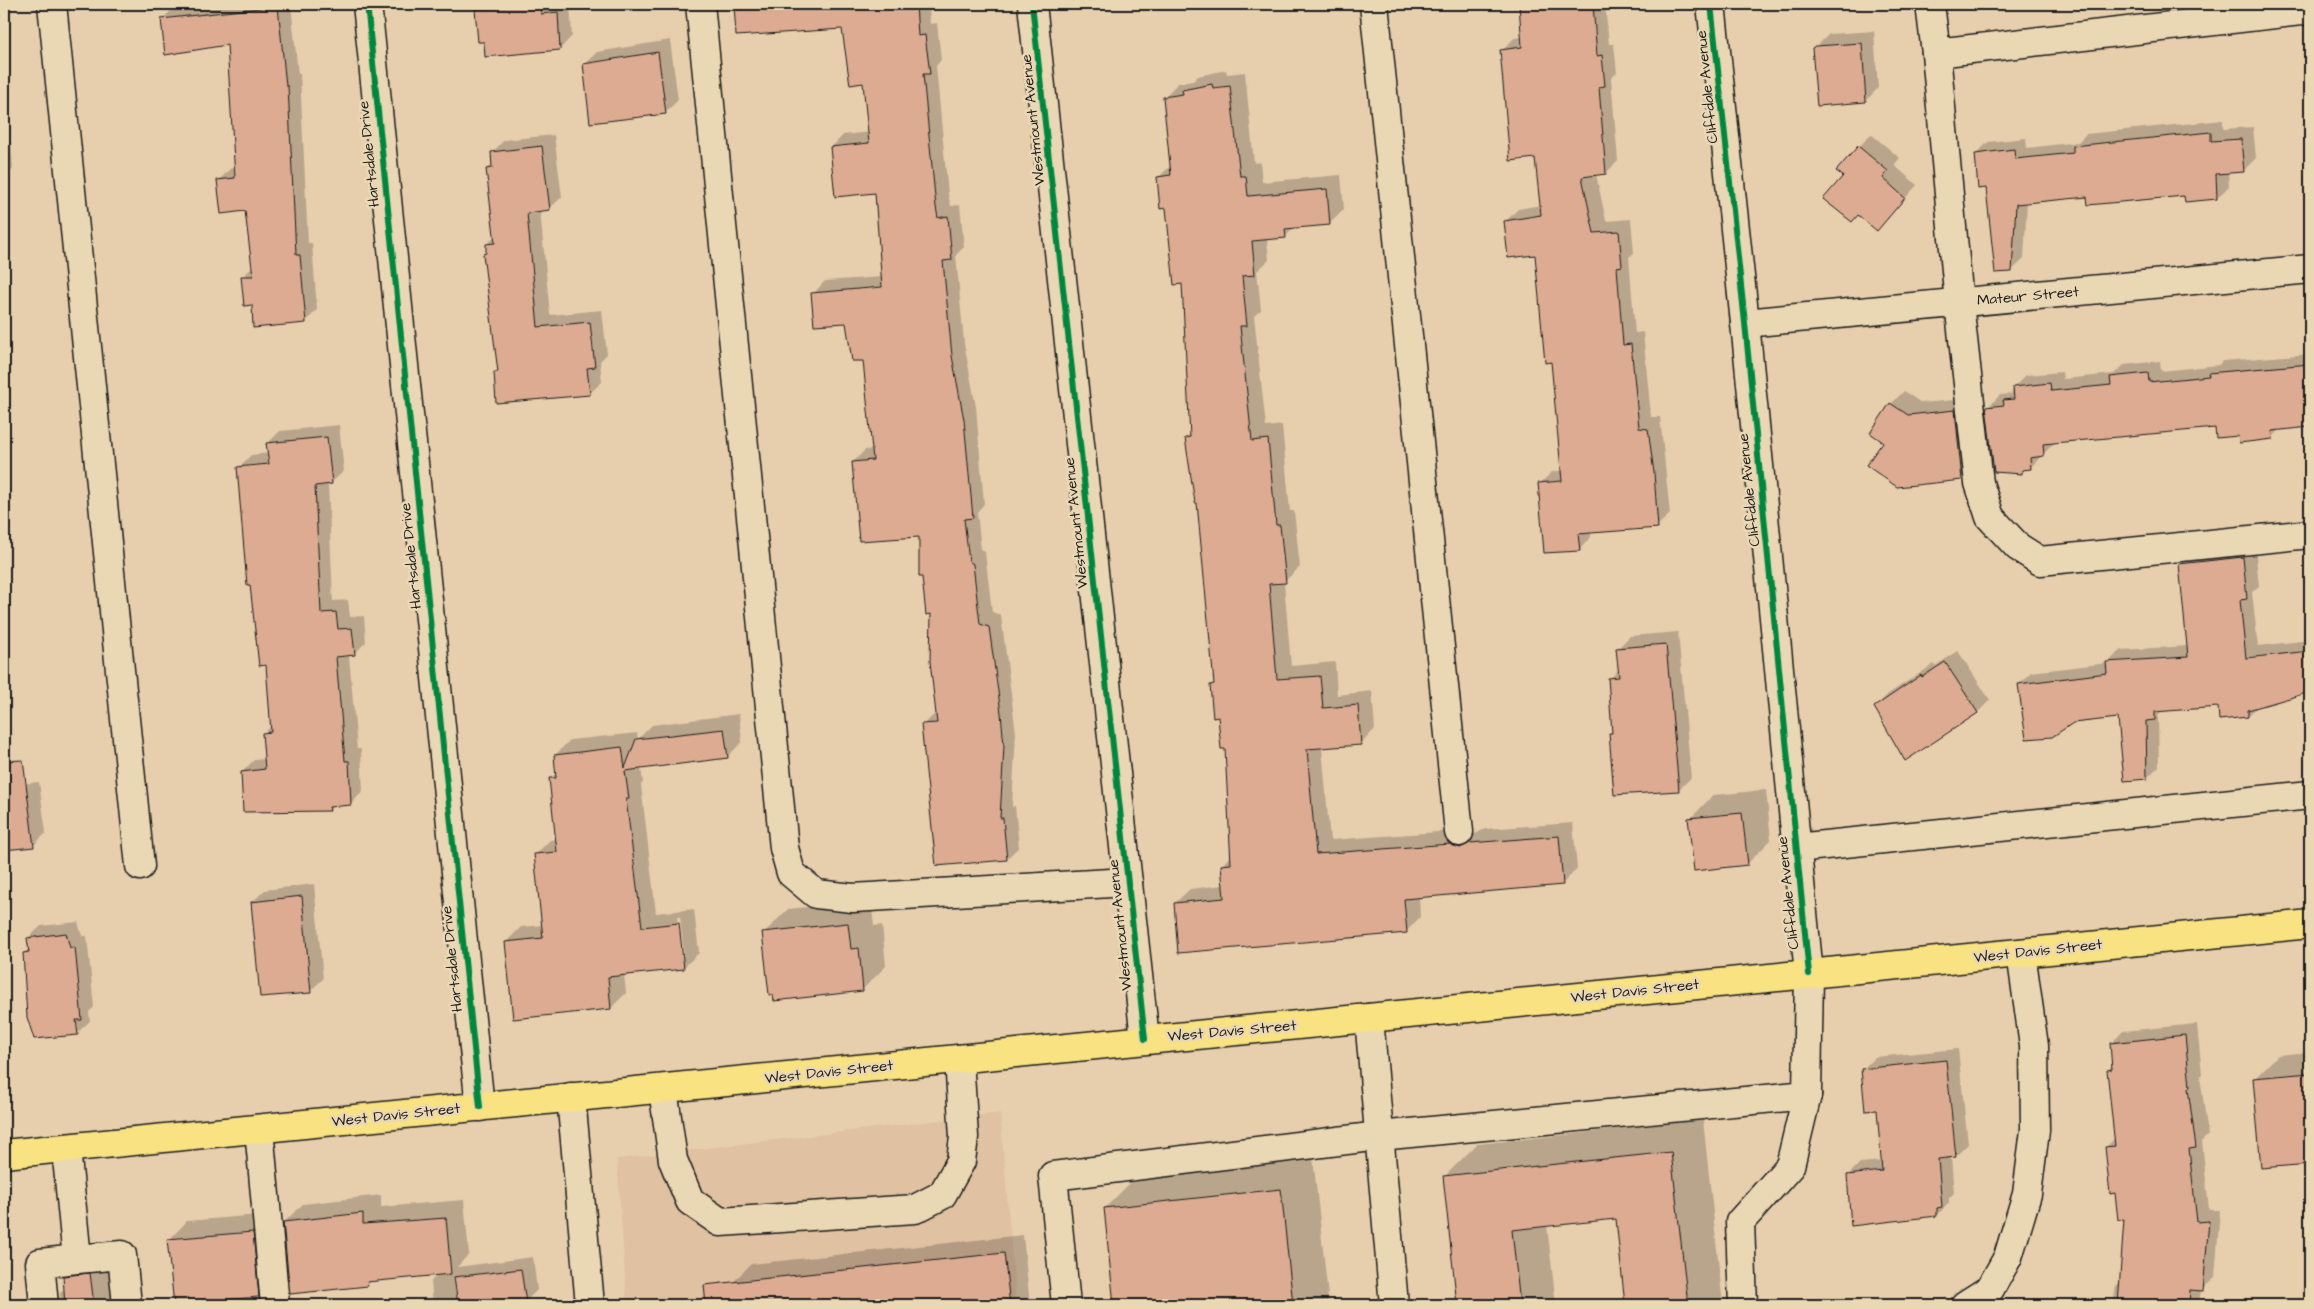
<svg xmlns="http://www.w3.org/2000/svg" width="2314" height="1309" viewBox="0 0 2314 1309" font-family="'Architects Daughter',sans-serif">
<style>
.built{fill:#e0c1a2}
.shadow{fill:#0003;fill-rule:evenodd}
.building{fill:#ddab91;stroke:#1c1c1c}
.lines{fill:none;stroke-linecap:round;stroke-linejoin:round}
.minor-casing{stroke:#1c1c1c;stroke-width:31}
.major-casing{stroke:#1c1c1c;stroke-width:31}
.minor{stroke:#ead8b5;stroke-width:28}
.major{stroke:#f8e281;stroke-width:28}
.cycleway-casing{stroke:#ead8b5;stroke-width:9}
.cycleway{stroke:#00873e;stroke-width:6}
.labels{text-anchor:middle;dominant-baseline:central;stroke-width:5;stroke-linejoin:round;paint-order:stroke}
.street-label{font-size:15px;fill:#1c1c1c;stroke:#ead8b5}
</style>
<rect width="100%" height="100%" fill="#e7cfae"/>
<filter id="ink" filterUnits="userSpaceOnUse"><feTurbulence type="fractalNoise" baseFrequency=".02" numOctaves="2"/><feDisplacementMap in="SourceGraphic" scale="10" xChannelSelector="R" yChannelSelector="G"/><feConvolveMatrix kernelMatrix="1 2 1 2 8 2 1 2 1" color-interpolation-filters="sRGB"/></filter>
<g filter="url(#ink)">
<!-- built -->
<polygon class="built" points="1000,1113 1016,1305 627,1305 617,1159"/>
<!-- shadow -->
<g class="shadow">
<polygon points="204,4 291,4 298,74 300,74 308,243 312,243 317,310 305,322 253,303 243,277 253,266 246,210 218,181 231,168 235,168 228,44 162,19 175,7"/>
<polygon points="482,4 570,4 572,36 560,49 485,40 476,10"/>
<polygon points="735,4 929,4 930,24 937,23 941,60 936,66 948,194 951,206 960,205 964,247 956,255 964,343 976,407 984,504 977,512 981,549 985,552 992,612 1001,615 1016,733 1012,807 1015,806 1019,847 1006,859 923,725 937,712 932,613 920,535 853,462 865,450 873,449 864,360 847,321 813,294 825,281 882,277 876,192 831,148 843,135 870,132 864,81 844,27 737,35"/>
<polygon points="1520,4 1605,4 1609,44 1614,44 1617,73 1611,78 1618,161 1606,173 1596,174 1606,221 1631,219 1634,253 1629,257 1635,333 1643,332 1651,417 1660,417 1670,514 1657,526 1591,531 1591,537 1579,550 1539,484 1552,472 1563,470 1552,361 1536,253 1506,221 1518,209 1541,205 1536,157 1502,51 1514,38 1523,37"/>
<polygon points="1874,31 1878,88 1866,101 1814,49 1829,34"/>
<polygon points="670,40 678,100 665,113 584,65 597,52"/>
<polygon points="1226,70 1227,74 1245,72 1254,163 1260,162 1262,182 1341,175 1344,209 1329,224 1295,227 1285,237 1267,239 1269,260 1257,271 1261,310 1254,316 1266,427 1282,425 1290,511 1294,511 1300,567 1284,582 1291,666 1335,662 1337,695 1372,691 1375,729 1361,744 1322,747 1330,840 1465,830 1475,834 1485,829 1573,823 1577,869 1562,884 1419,896 1420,917 1406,932 1175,903 1190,889 1224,885 1222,865 1231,855 1226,747 1211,685 1215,682 1198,501 1186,438 1191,433 1183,283 1167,207 1158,178 1171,165 1164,97 1178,83 1193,81 1198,76"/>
<polygon points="2223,120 2223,129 2253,127 2256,158 2243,171 2228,172 2229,186 2217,198 2185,195 2088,196 2027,201 2024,259 2011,271 1976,154 1988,142 2026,138 2027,148 2078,142 2086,134"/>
<polygon points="1871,134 1900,158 1894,165 1917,185 1877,230 1845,176 1838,170"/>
<polygon points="554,135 562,197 549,209 540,210 550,315 602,310 607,354 600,361 602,382 589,394 495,372 499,368 484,254 488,251 487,244 495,236 487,169 493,164 492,153 504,140"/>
<polygon points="4,142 11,142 13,169 4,179"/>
<polygon points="2310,354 2310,425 2282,428 2272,438 2240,435 2216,427 2056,441 2030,468 2026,468 2022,473 1988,407 2000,395 2011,394 2014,387 2026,375 2062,372 2063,379 2114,374 2124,365 2160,361 2161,371 2219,365 2222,361"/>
<polygon points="1904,391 1921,403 1967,399 1974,467 1961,479 1885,441 1872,432 1891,404"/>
<polygon points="339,425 344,471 331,483 328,483 333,601 348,600 350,617 364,616 366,642 354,654 349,655 357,749 361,749 363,791 351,804 334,805 329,810 242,772 254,760 265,759 263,734 272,725 267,664 239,467 251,455 269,453 268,443 280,431"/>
<polygon points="2255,546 2259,586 2252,592 2258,646 2310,640 2310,691 2258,706 2248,716 2219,706 2164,710 2158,716 2159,766 2147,778 2120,716 2019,684 2031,672 2108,663 2120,650 2188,646 2180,564 2193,552"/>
<polygon points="1678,632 1691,778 1678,790 1610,734 1613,730 1610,679 1619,669 1617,649 1630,636"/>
<polygon points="1958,651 1990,700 1978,712 1906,759 1875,707 1888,694 1934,664 1935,666"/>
<path d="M739,714L742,742L727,757L641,768L643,782L641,785L656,913L694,909L699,953L683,968L624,974L626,993L611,1008L506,942L521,927L543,925L535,855L550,840L557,839L550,779L557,772L555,755L570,740L637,733L638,739L652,725ZM677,917H680L684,956H681Z"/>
<polygon points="39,782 46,833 33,846 4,849 4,786"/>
<polygon points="1766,790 1771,840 1747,864 1690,819 1713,795"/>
<polygon points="314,884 323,979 310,991 252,902 265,890"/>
<polygon points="871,900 874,926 882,925 886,966 862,990 764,933 788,909"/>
<polygon points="78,922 82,936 87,936 94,1007 89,1012 90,1021 77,1033 24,953 29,948 28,938 41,926"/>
<polygon points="2197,1024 2202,1074 2200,1076 2208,1135 2202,1141 2209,1210 2220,1210 2215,1278 2201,1290 2199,1305 2113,1305 2116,1286 2121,1281 2126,1218 2106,1147 2115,1138 2108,1070 2113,1065 2111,1044 2123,1031"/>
<polygon points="1958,1049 1968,1144 1956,1156 1951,1157 1954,1193 1949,1198 1949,1203 1937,1215 1848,1175 1860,1163 1883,1161 1878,1109 1863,1069 1875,1057"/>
<polygon points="2310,1052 2310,1162 2262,1166 2254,1079 2278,1055"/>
<polygon points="1703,1120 1723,1305 1626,1305 1617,1218 1547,1225 1556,1305 1458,1305 1444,1177 1477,1144"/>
<polygon points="1313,1157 1329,1305 1115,1305 1105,1208 1137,1176"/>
<polygon points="381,1195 381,1207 464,1200 469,1254 457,1267 533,1257 537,1290 525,1302 500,1305 433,1305 431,1281 438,1274 372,1280 367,1285 284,1222 303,1204"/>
<polygon points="271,1214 276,1277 258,1295 223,1298 216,1305 175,1305 169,1240 187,1221"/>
<polygon points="1023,1235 1030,1305 736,1305 733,1282 751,1264"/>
<polygon points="108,1256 115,1305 61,1305 60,1293 65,1288 64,1277 82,1258"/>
</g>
<!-- building -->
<g class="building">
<polygon points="540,4 541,14 558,12 560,50 485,57 484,42 478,42 475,9"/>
<polygon points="734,4 916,4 918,36 925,35 930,74 923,74 936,207 938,218 948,216 952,260 943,261 952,356 964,420 973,518 964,519 969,561 973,564 980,624 989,627 1001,713 1004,746 1000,818 1003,818 1007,860 936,866 921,724 937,723 930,661 931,614 926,615 922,577 919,577 919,537 859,541 852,462 873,460 863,361 852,361 846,323 814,325 811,293 882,287 875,193 835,197 830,147 869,143 863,83 850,85 842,29 736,36"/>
<polygon points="1519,4 1593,4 1597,56 1602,55 1605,86 1599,87 1606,174 1582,177 1594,233 1619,231 1622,266 1617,267 1623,345 1631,344 1639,428 1648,429 1654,473 1658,528 1578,534 1580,551 1544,553 1538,483 1562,481 1551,362 1545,363 1535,255 1508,258 1504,221 1541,215 1535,158 1510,161 1500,50 1522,47"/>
<polygon points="278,6 286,86 288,86 296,255 300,255 306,323 253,328 252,305 244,306 241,276 253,276 245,211 221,214 217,180 235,178 227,45 165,55 161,19"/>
<polygon points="1862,43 1866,102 1817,106 1812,48 1815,46"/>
<polygon points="658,52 666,114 590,123 583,64"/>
<polygon points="1212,84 1213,88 1230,86 1240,176 1246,176 1248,196 1327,189 1330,225 1285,229 1286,238 1252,241 1255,275 1242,276 1247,326 1240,326 1252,441 1268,439 1276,525 1280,525 1286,583 1269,584 1277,679 1320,676 1323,708 1358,705 1361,745 1307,749 1316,854 1450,844 1460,848 1470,843 1559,836 1563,885 1404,899 1407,933 1178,953 1174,903 1224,898 1221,865 1231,864 1225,749 1221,749 1218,717 1213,718 1210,685 1214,684 1197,503 1195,503 1185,438 1190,437 1182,284 1174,285 1166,208 1160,209 1157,177 1171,175 1163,97 1183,94 1182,90"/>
<polygon points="2211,132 2211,141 2241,139 2244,172 2216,174 2217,199 2185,202 2184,196 2088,205 2087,197 2016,204 2012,272 1995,273 1986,188 1978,189 1975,154 2014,149 2015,159 2073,153 2073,146"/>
<polygon points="542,146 550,210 527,213 538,327 590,322 595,367 587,368 590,395 496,403 494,372 498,372 483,254 486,253 486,244 495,243 486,169 492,168 491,152"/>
<polygon points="1858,146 1888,171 1883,178 1905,198 1877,231 1858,215 1852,222 1823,199 1843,176 1836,171"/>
<polygon points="2310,364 2310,427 2272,431 2273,439 2239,443 2238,436 2216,438 2215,428 2043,444 2044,456 2030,458 2031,469 2022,470 2022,474 1994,472 1986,407 2004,405 2003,400 2014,399 2013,387 2050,383 2051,391 2111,385 2110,377 2148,373 2149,382 2209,376 2208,373"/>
<polygon points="1890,403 1908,415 1955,410 1962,480 1897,487 1866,465 1883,442 1870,433"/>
<polygon points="327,437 332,484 315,486 321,613 336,612 338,629 352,628 355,655 336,657 345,761 349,761 351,805 329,807 330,811 243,812 241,772 265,769 262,733 271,732 266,665 259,666 250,585 247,585 237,467 269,464 266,443"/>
<polygon points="2243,557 2247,599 2240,600 2246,658 2310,651 2310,692 2248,710 2248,717 2219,720 2218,707 2155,712 2155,720 2146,721 2147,779 2124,781 2118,718 2073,723 2052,737 2026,739 2018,684 2107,673 2106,662 2188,657 2179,564"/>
<polygon points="1666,644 1679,791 1614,795 1609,733 1612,733 1608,678 1619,677 1616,648"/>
<polygon points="1945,662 1978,713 1905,761 1874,707 1921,675 1922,677"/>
<polygon points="724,729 728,758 625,771 629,799 626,799 642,927 679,923 684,969 608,977 611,1009 513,1019 505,942 543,938 534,854 557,852 549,778 556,778 554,755 622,747 625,768 636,739"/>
<polygon points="23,760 34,847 4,850 4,761"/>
<polygon points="1742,813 1748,865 1694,871 1688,818"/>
<polygon points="302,896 311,993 260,997 251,902"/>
<polygon points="848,923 851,949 859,948 863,991 774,1001 773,995 769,995 762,932"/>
<polygon points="66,933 70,948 75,947 82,1020 76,1020 78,1035 34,1039 27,1017 23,953 29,952 27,938"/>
<polygon points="2185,1035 2190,1087 2188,1088 2196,1148 2189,1149 2197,1222 2209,1221 2203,1291 2190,1290 2189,1305 2118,1305 2124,1219 2118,1220 2115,1193 2110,1194 2105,1147 2115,1146 2107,1070 2112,1069 2110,1043"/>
<polygon points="1946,1060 1956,1157 1938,1159 1942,1207 1937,1208 1937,1216 1851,1226 1847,1175 1882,1171 1877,1110 1865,1111 1861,1069"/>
<polygon points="2310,1073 2310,1164 2261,1168 2253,1078"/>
<polygon points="1671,1152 1688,1305 1625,1305 1616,1219 1512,1230 1520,1305 1457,1305 1443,1176"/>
<polygon points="1281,1189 1293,1305 1114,1305 1104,1208"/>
<polygon points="363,1213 363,1224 446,1218 451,1274 367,1282 368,1286 290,1294 283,1222"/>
<polygon points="253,1232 259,1297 208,1301 208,1305 174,1305 167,1239"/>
<polygon points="1004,1253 1010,1305 706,1305 704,1285"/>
<polygon points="521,1269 526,1303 458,1305 454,1277"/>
<polygon points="90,1273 94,1305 65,1305 63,1276"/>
</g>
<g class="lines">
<defs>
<g id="minor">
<polyline points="52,4 140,866"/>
<polyline points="367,4 480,1107"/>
<polyline points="700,4 784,848 791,873 816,894 853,898 1128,882"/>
<polyline points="1032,4 1145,1039"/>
<polyline points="1374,4 1459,832"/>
<polyline points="1930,4 1936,53"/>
<polyline points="2310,10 1936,53 1959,303 1979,483 1990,517 2018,547 2040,561 2310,534"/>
<polyline points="1745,323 2310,269"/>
<polyline points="1796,848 2310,795"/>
<polyline points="1369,1018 1394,1305"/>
<polyline points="663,1089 673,1160 690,1201 720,1222 915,1209 942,1195 961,1161 964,1137 959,1059"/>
<polyline points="571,1097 590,1305"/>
<polyline points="259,1129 275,1305"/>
<polyline points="66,1148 77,1259 122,1255 127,1305"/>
<polyline points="44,1305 40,1263 77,1259"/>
<polyline points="1066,1305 1053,1176 1379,1136 1807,1095 1809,974 1745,323 1711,4"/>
<polyline points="1743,1305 1740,1222 1790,1166 1807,1095"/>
<polyline points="1965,1305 1990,1289 2008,1257 2027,1194 2035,1130 2034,1046 2021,953"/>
</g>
<polyline id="major" points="4,1154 2310,924"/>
</defs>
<!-- minor casing -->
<use href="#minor" class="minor-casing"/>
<!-- major casing -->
<use href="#major" class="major-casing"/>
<!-- minor -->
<use href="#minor" class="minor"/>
<!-- major -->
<use href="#major" class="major"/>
<defs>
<g id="cycleway">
<polyline points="367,4 480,1107"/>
<polyline points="1032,4 1145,1039"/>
<polyline points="1711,4 1745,323 1809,974"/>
</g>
</defs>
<!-- cycleway casing -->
<use href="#cycleway" class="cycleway-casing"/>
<!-- cycleway -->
<use href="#cycleway" class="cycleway"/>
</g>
</g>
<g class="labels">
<!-- street labels -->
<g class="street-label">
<text transform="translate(1707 87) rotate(-96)">Cliffdale Avenue</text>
<text transform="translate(1033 120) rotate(-96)">Westmount Avenue</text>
<text transform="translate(369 154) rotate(-96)">Hartsdale Drive</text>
<text transform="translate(2028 296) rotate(-5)">Mateur Street</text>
<text transform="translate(1749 490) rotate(-96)">Cliffdale Avenue</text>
<text transform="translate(1076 523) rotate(-96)">Westmount Avenue</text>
<text transform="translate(411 556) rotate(-96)">Hartsdale Drive</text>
<text transform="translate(1788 893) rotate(-96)">Cliffdale Avenue</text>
<text transform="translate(1120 925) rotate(-96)">Westmount Avenue</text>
<text transform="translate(2038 951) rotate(-6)">West Davis Street</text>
<text transform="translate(452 959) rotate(-96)">Hartsdale Drive</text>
<text transform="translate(1635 991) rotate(-6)">West Davis Street</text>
<text transform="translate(1232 1031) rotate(-5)">West Davis Street</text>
<text transform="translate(829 1072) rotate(-6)">West Davis Street</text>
<text transform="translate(396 1115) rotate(-6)">West Davis Street</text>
</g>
</g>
<!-- margin -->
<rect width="2314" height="1309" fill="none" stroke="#ead8b5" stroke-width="20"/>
<rect x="10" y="10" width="2294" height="1289" fill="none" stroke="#1c1c1c" stroke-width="2" filter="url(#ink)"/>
</svg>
